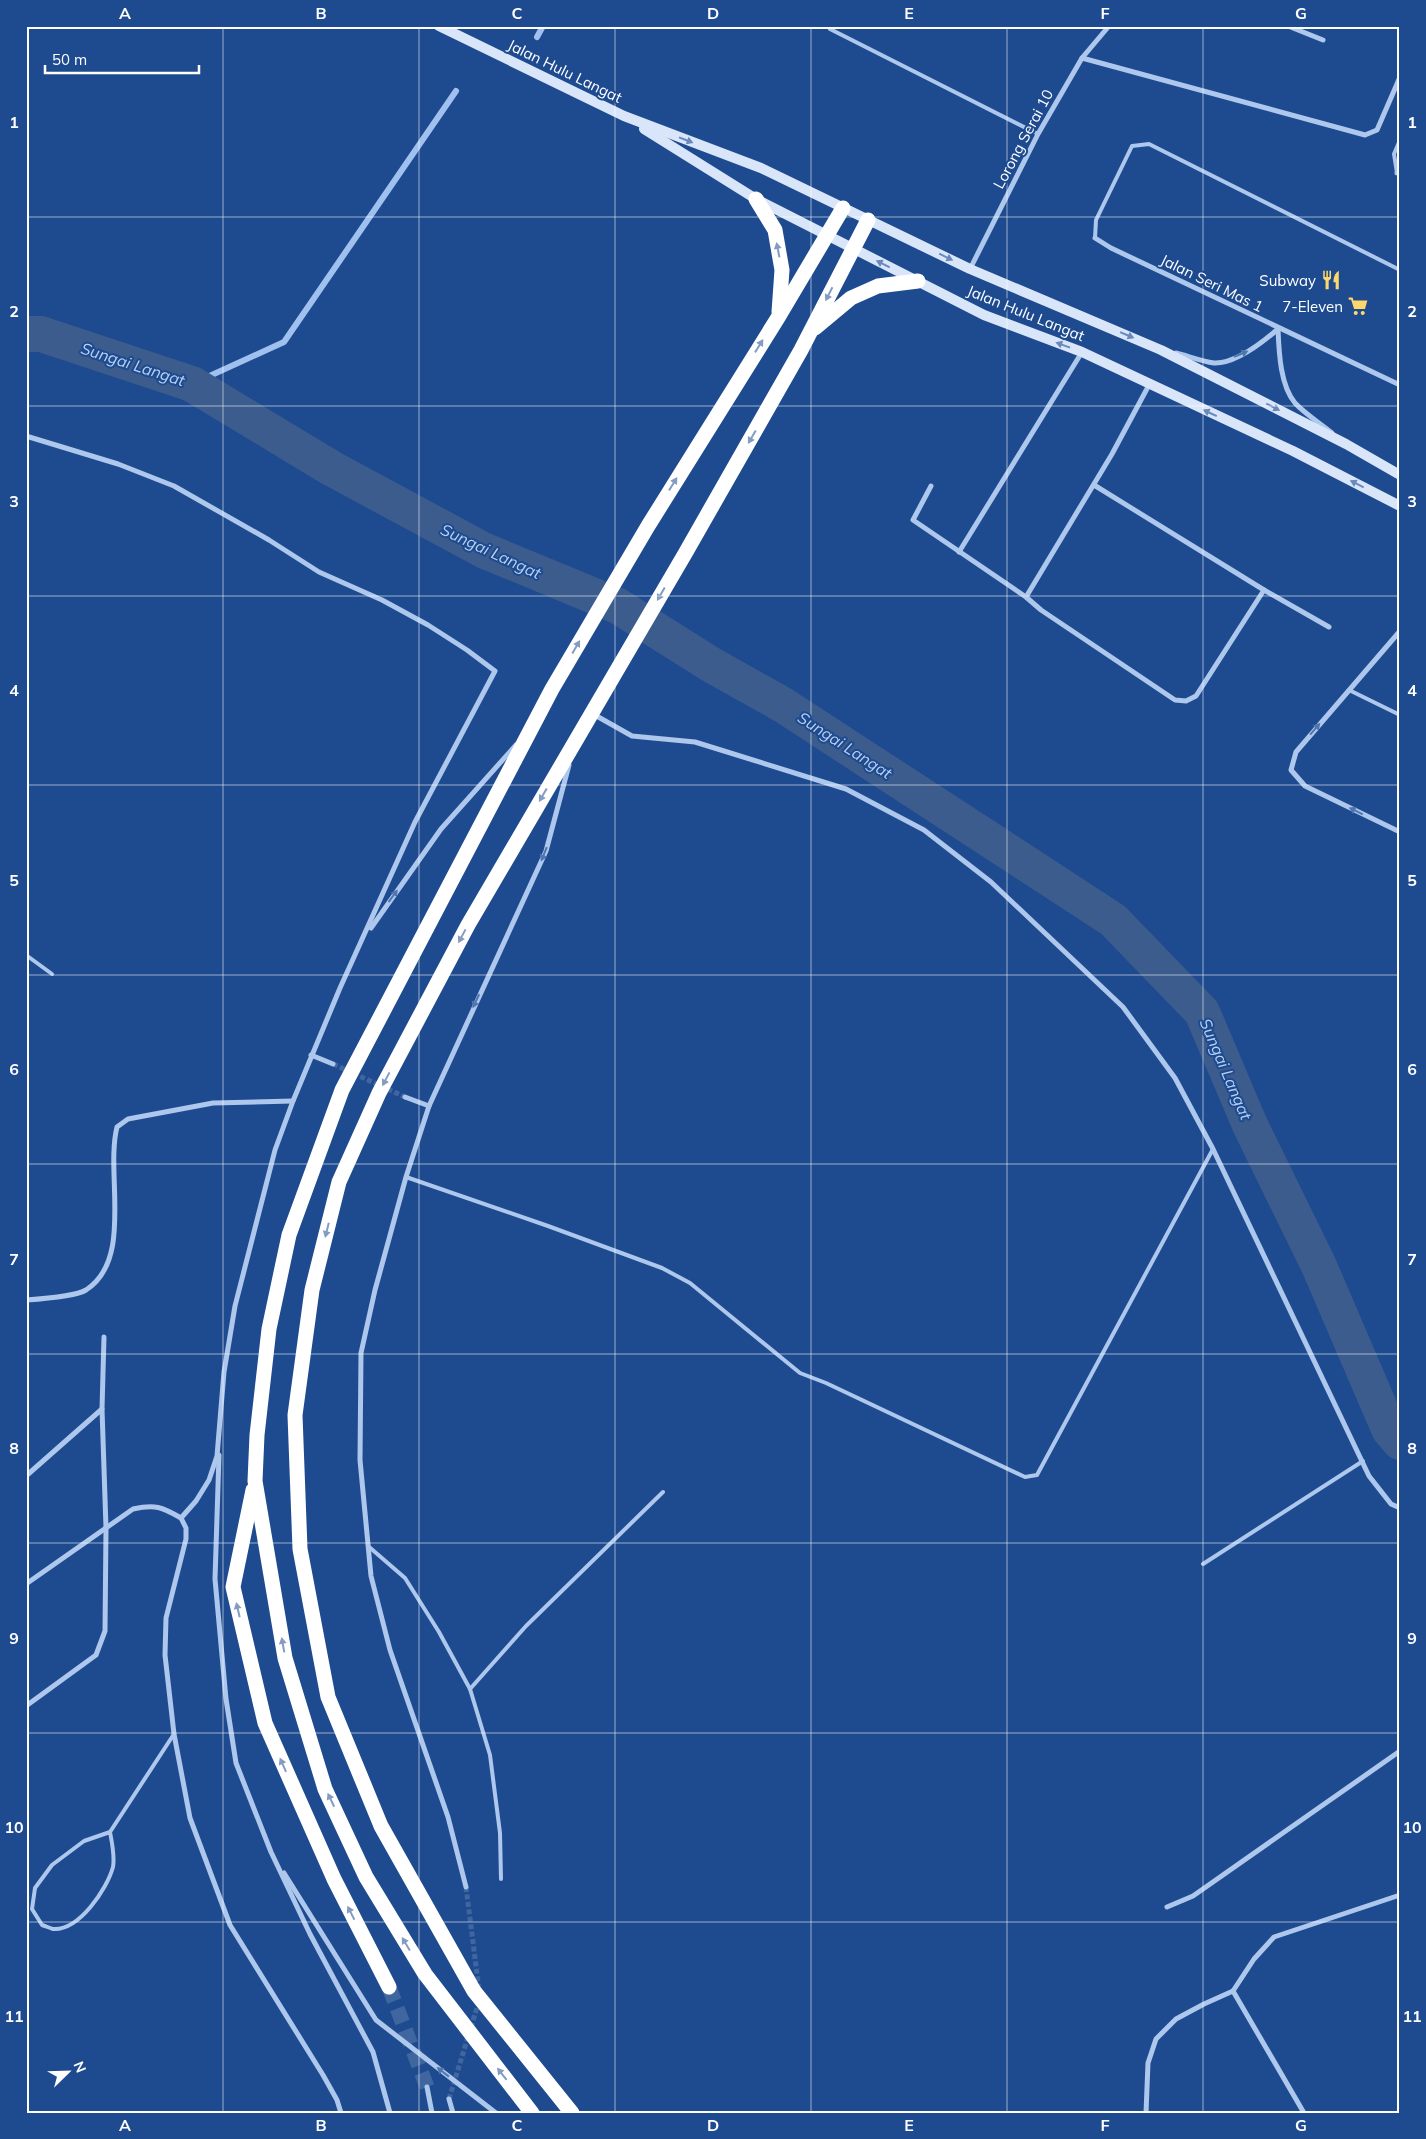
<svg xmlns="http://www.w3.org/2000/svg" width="1426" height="2139" viewBox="0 0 1426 2139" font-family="Mulish,sans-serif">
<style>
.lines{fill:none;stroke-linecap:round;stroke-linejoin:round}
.stream{stroke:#a0c1ef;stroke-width:6}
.river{stroke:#3c5c8d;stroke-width:36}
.street-tunnel{stroke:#4066a0;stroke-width:5;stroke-dasharray:5 2.5;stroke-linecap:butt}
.highway-tunnel{stroke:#4066a0;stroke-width:15;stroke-dasharray:15 8;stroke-linecap:butt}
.lane{stroke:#adc7ed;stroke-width:4}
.street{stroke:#adc7ed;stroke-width:5}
.secondary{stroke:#d9e6fa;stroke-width:10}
.highway{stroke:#fff;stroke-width:15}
.oneway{fill:#6989ba}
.oneway2{fill:#839cc1}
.oneway3{fill:#5076b0}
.grid{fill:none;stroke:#fff;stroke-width:1;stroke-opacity:0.55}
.labels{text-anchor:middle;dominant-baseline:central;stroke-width:4;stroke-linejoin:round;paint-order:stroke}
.street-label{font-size:15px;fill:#fff;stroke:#1e4b8f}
.poi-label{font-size:15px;fill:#fff;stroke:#1e4b8f;text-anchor:end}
.water-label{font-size:16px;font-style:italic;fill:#b9d1f4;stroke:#1e4b8f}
.neatline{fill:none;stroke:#fff;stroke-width:2}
.grid-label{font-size:16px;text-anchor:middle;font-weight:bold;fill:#fff}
</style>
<rect width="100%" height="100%" fill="#1e4b8f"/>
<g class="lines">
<!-- stream -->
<g class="stream">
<polyline points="537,37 543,26"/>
<polyline points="192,384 284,342 456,91"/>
</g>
<!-- river -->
<polyline class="river" points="26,334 41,334 192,384 331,468 483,550 618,606 710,664 783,705 1113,920 1202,1012 1250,1125 1319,1266 1389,1429 1400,1442"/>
<!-- street-tunnel -->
<g class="street-tunnel">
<polyline points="333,1064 405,1097"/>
<polyline points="466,1887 479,1990"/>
<polyline points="449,2099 479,2001"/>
</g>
<!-- highway-tunnel -->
<polyline class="highway-tunnel" points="389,1987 427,2087"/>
<!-- lane -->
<g class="lane">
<polyline points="830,29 1038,134"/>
<polyline points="1397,173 1394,154 1400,140"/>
<polyline points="1095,238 1096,220 1132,146 1149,144 1400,270"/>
<polyline points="1349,690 1400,715"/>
<polyline points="26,955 52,974"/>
<polyline points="406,1177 548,1226 662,1268 690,1283 800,1373 826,1383 1025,1477 1037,1475 1213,1149"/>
<polyline points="368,1546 405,1578 439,1632 470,1689 490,1755 500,1833 501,1879"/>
<polyline points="1203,1564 1363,1461"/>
<polyline points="470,1689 526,1626 663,1492"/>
<path d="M110,1832L84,1841L52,1865L35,1888L32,1909L42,1925C45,1926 50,1928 53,1929C79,1931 107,1889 113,1867C115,1856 112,1843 110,1832L174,1734"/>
</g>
<!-- street -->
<g class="street">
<polyline points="1288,26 1323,40"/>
<polyline points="1082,58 1365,135 1377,130 1400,77"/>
<polyline points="1397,173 1400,174"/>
<polyline points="1095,238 1111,248 1400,385"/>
<polyline points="970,269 1038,134 1082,58 1109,26"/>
<path d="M1278,329C1279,352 1280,385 1295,403C1305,414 1320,423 1332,433"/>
<path d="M1176,353C1188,356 1201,361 1214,363C1235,364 1263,342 1278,329"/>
<polyline points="26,436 118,464 174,486 269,540 319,572 382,600 428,625 467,650 495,671 415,822 340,988 293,1101 275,1150 235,1306 224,1372 217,1456 209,1480 196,1501 181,1518"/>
<polyline points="1094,485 1264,590 1196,696 1186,701 1175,700 1041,610 1026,597 1112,454 1149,385"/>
<polyline points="931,486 913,520 1026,597"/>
<polyline points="959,552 1082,352"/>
<polyline points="1264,590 1329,627"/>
<polyline points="1400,631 1296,752 1291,770 1305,786 1400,832"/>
<polyline points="593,714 632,736 695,742 846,789 924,830 991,882 1123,1007 1175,1078 1213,1149 1369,1476 1391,1504 1400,1508"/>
<polyline points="371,928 441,829 516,745"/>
<polyline points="311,1055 333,1064"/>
<polyline points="405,1097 429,1106"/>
<path d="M26,1300C40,1299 76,1296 86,1290C134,1259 105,1174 117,1127L128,1119L213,1103L293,1101"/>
<polyline points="219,1455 215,1579 226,1699 236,1763 271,1852 310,1934 373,2052 390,2113"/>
<polyline points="26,1476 102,1409"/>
<path d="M26,1584L133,1509C155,1504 162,1507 181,1518L186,1528V1539L166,1618L165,1655L174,1734L190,1818L230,1925L323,2075L337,2100L341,2113"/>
<polyline points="26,1706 96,1655 105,1631 106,1528 102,1409 104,1337"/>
<polyline points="284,1873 376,2020 496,2113"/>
<polyline points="466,1887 448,1817 390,1650 371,1576 360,1460 361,1353 375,1290 406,1177 429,1106 546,851 569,765"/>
<polyline points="1167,1907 1193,1896 1400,1751"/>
<polyline points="1233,1991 1304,2113"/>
<polyline points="427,2087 432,2113"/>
<polyline points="449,2099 453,2113"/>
<polyline points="1146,2113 1148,2063 1156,2039 1176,2019 1204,2004 1233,1991 1254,1959 1274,1937 1400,1895"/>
</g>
<!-- secondary -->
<g class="secondary">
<polyline points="439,26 624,116 761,168 970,269 1161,350 1346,444 1400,475"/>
<polyline points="644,129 756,199 984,315 1082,352 1293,451 1400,506"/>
</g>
<!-- highway -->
<g class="highway">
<polyline points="756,199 775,230 782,270 779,312"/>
<polyline points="815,328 851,298 878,286 918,281"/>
<polyline points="253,1490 233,1587 265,1723 334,1879 389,1987"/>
<polyline points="532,2113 425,1974 366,1877 325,1789 285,1658 255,1481 257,1435 269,1329 289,1235 342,1090 552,689 648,526 779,316 843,208"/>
<polyline points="572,2113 474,1991 381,1826 328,1697 300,1549 295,1415 312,1290 339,1182 379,1093 468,925 686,552 801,350 868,220"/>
</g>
</g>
<!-- one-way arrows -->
<defs><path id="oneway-solid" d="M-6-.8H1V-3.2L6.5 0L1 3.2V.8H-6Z" transform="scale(1.25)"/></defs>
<g class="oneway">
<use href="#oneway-solid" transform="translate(686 140) rotate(21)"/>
<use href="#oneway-solid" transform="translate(946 257) rotate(26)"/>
<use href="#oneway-solid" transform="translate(883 264) rotate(-153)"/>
<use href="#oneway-solid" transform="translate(1127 335) rotate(23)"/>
<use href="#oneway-solid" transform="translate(1063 345) rotate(-160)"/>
<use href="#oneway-solid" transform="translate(1273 407) rotate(27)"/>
<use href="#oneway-solid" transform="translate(1210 413) rotate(-155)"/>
<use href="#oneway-solid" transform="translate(1357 484) rotate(-153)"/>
</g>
<g class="oneway2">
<use href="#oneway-solid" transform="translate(778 250) rotate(-101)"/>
<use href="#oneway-solid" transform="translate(829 294) rotate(117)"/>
<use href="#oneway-solid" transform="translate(759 346) rotate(-58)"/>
<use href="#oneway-solid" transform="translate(752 437) rotate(120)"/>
<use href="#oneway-solid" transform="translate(673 484) rotate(-58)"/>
<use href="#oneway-solid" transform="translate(661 594) rotate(120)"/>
<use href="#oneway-solid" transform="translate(576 647) rotate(-60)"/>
<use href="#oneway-solid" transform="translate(543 795) rotate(120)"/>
<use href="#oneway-solid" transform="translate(462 936) rotate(118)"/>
<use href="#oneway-solid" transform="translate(386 1079) rotate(118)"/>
<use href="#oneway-solid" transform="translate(327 1230) rotate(104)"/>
<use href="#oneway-solid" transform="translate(238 1610) rotate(-103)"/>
<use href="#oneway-solid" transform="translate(283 1645) rotate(-100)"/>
<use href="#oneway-solid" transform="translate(283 1765) rotate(-114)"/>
<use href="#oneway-solid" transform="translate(331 1800) rotate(-115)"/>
<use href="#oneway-solid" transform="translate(351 1913) rotate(-117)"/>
<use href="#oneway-solid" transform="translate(406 1944) rotate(-121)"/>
<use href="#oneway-solid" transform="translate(502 2074) rotate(-128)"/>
</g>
<g class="oneway3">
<use href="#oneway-solid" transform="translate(1241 354) rotate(-23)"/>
<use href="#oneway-solid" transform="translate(1315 729) rotate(-49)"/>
<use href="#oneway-solid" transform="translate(1356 811) rotate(-154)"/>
<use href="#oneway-solid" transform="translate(544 854) rotate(112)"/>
<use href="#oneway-solid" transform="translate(393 896) rotate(-54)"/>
<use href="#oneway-solid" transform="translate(476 1001) rotate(115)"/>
<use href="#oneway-solid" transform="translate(443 2072) rotate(-142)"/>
</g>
<!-- grid -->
<path class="grid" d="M223,26V2113M419,26V2113M615,26V2113M811,26V2113M1007,26V2113M1203,26V2113M26,217H1400M26,406H1400M26,596H1400M26,785H1400M26,975H1400M26,1164H1400M26,1354H1400M26,1543H1400M26,1733H1400M26,1922H1400"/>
<!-- icons -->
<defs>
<symbol id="restaurant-bare" viewBox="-9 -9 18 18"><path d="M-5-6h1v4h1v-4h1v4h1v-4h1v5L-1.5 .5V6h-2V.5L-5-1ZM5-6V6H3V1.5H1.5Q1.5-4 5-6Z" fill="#fcd86c" stroke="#1e4b8f" stroke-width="2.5" paint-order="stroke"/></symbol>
<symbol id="supermarket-bare" viewBox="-9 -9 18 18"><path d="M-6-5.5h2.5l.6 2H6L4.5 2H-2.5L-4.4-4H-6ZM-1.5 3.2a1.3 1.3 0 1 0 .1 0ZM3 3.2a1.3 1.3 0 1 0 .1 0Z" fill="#fcd86c" stroke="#1e4b8f" stroke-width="2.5" paint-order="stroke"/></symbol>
</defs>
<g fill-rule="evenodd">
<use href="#restaurant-bare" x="1317" y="266" width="28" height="28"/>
<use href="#supermarket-bare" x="1344" y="292" width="28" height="28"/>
</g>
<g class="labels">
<!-- street labels -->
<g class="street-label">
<text transform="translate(565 71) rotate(26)">Jalan Hulu Langat</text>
<text transform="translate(1023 139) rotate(-62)">Lorong Serai 10</text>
<text transform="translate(1212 283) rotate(26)">Jalan Seri Mas 1</text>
<text transform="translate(1026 313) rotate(22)">Jalan Hulu Langat</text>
</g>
<!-- poi labels -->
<g class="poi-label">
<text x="1316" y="280">Subway</text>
<text x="1343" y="306">7-Eleven</text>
</g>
<!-- water labels -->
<g class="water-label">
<text transform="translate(133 364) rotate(18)">Sungai Langat</text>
<text transform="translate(491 551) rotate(25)">Sungai Langat</text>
<text transform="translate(845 745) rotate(33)">Sungai Langat</text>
<text transform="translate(1226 1069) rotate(67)">Sungai Langat</text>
</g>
</g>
<!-- border -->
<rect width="1426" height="2139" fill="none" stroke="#1e4b8f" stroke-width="55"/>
<!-- north arrow -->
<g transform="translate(68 2072) rotate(67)" stroke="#1e4b8f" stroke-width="4" paint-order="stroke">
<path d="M0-4L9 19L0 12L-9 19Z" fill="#ffffff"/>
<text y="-8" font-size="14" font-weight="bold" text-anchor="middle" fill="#ffffff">N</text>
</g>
<!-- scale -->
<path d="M45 65v8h154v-8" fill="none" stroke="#ffffff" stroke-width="2.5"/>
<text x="52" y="65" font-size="15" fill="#ffffff" stroke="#1e4b8f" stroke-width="4" paint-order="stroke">50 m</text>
<rect x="28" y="28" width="1370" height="2084" class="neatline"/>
<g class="grid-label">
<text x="125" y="19">A</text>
<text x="321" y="19">B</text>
<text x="517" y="19">C</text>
<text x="713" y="19">D</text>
<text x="909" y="19">E</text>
<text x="1105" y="19">F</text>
<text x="1301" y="19">G</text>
<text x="14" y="128">1</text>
<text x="1412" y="128">1</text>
<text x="14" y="317">2</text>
<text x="1412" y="317">2</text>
<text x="14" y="507">3</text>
<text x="1412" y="507">3</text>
<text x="14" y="696">4</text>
<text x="1412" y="696">4</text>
<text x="14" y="886">5</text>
<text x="1412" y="886">5</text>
<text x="14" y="1075">6</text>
<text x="1412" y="1075">6</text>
<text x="14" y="1265">7</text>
<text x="1412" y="1265">7</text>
<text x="14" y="1454">8</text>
<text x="1412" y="1454">8</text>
<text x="14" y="1644">9</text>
<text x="1412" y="1644">9</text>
<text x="14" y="1833">10</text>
<text x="1412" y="1833">10</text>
<text x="14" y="2022">11</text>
<text x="1412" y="2022">11</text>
<text x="125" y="2131">A</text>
<text x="321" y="2131">B</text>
<text x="517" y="2131">C</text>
<text x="713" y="2131">D</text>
<text x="909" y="2131">E</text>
<text x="1105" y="2131">F</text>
<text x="1301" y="2131">G</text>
</g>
</svg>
